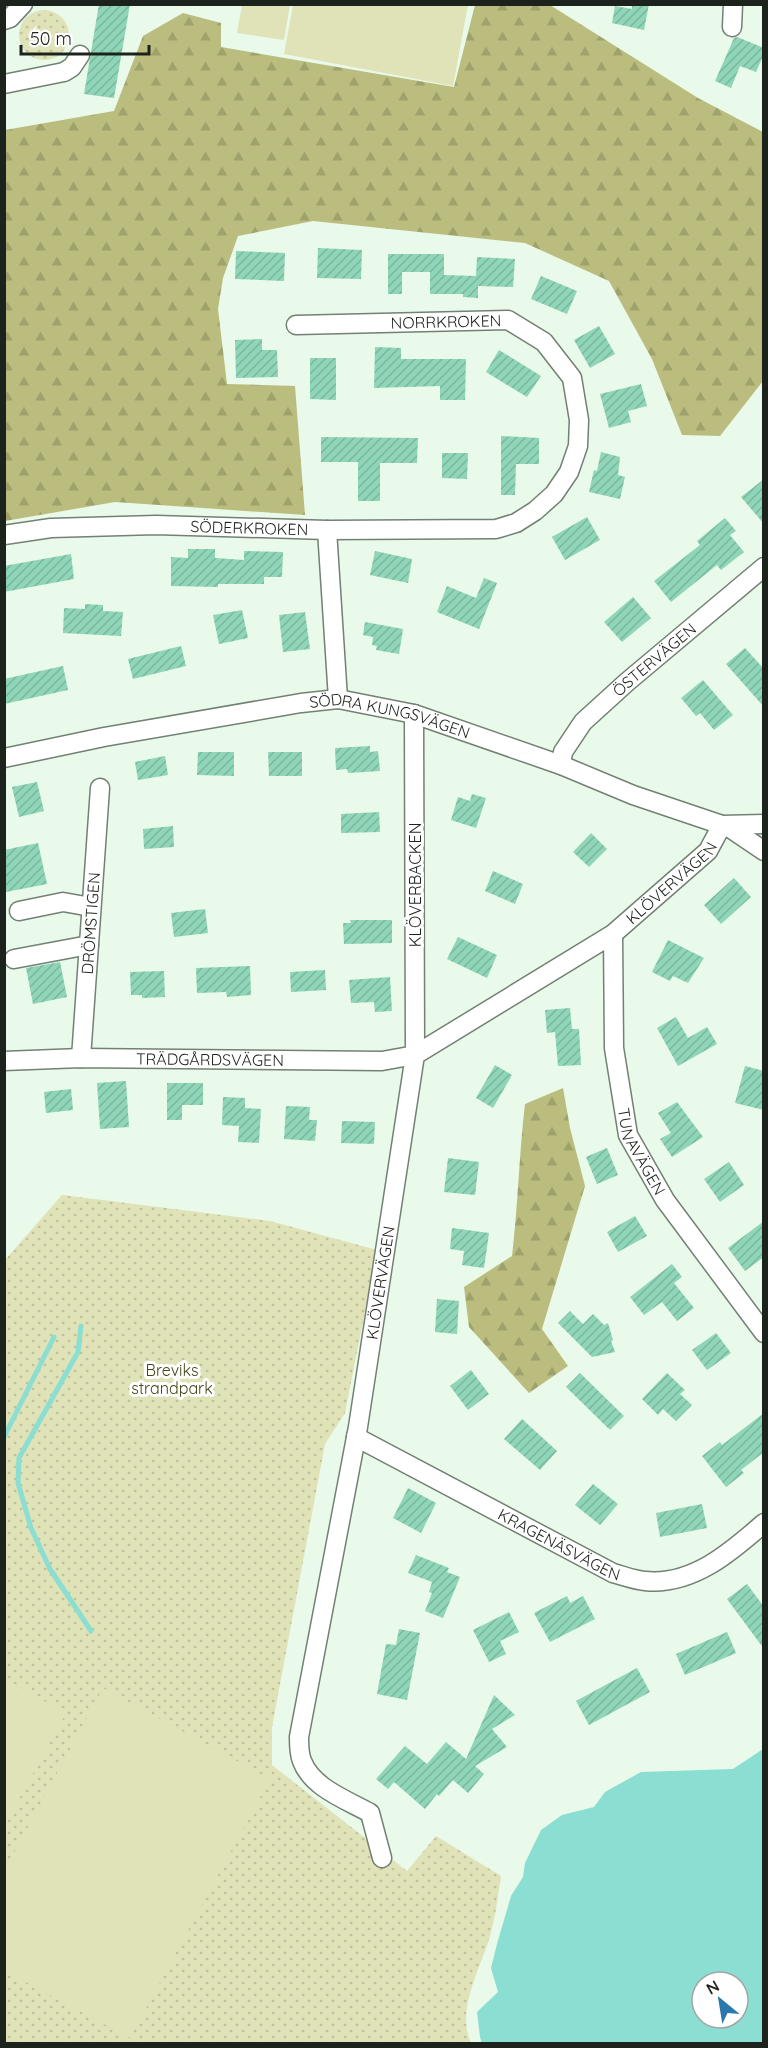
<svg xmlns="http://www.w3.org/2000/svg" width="768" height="2048" viewBox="0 0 768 2048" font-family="Quicksand,sans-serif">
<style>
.forest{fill:url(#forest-firs)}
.park{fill:url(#park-dots)}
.garden{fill:#e0e2b7}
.water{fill:#8aded2;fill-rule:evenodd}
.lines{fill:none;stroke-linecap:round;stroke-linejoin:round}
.stream{stroke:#8aded2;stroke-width:5}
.building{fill:url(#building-hatch)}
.minor-casing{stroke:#728173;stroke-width:21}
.minor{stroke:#fff;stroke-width:18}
.labels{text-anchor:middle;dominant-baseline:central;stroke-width:6;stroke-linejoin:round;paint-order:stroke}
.street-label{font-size:16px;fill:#1c221c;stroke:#fff}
.park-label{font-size:16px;fill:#464616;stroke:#fff}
</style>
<defs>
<pattern id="forest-firs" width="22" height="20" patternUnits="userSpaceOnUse" patternTransform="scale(1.5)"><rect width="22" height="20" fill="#bbbd7e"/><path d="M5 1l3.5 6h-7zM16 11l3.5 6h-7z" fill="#a0a26c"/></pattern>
<pattern id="park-dots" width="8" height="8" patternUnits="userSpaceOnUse" patternTransform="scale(1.5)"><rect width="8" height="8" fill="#e0e2b7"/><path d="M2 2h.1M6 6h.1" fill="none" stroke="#c0c29d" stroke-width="1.8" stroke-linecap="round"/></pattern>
<pattern id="building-hatch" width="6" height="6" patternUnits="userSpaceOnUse" patternTransform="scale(1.5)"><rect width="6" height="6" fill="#8fd6b8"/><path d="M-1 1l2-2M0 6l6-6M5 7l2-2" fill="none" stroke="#7bb79e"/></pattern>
</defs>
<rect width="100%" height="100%" fill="#e9f9ea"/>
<!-- forest -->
<g class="forest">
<polygon points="475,5 550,5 698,98 763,132 763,381 720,436 682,435 652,359 609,281 525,243 313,221 238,236 223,278 218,309 227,384 295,386 305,515 115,502 5,521 5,130 114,111 143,36 183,13 221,23 221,47 454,87"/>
<path d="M563,1088L570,1128L585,1186L542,1329L568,1366L529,1393L469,1327L464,1287L512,1256C518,1206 519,1155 525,1104Z"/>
</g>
<!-- park -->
<g class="park">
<circle cx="44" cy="35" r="25"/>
<path d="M62,1195L270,1221L377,1250L345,1413L325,1444L272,1727V1765L407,1871L436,1836L501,1876C498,1895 496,1914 491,1932C483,1965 455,2008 471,2043L5,2044V1260Z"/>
</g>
<!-- garden -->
<g class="garden">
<polygon points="242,5 290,5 284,40 237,33"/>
<polygon points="293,5 468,5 453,86 284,54"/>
<polygon points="5,1679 66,1713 5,1825"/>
<polygon points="103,1688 270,1779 130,2038 5,1971 5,1869"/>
</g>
<!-- water -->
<path class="water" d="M763,1749V2043H482L480,2037L477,2012L498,1992L491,1968L497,1944L511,1896L523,1877L525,1863L541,1830L562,1815L594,1807L605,1792L641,1772L733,1769ZM702,1982H738V2018H702Z"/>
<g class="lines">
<!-- stream -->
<g class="stream">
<polyline points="81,1326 78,1352 19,1458 18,1483 31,1528 50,1569 91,1631"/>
<polyline points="4,1437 54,1337"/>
</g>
</g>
<!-- building -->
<g class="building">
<polygon points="99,4 130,4 114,98 84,94"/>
<polygon points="632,4 649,4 644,30 612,23 615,6 632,9"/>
<polygon points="737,37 764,48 764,54 756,72 740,66 731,88 715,81 734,38"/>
<polygon points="318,248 362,250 361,279 317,278"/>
<polygon points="236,251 285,253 284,281 235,279"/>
<polygon points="388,254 444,254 444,275 476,276 477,257 515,259 513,287 478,286 478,298 463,297 463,294 430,294 430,272 402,272 402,294 388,294"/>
<polygon points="541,276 577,291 567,314 531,299"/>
<polygon points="599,326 615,354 590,368 574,340"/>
<polygon points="262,339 262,350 277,350 278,377 236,378 235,340"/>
<polygon points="375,347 401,348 401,359 466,359 465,400 440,400 440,386 374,388"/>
<polygon points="499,350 541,376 527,397 486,372"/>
<polygon points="310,358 336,358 336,400 310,399"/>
<polygon points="641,384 647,406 628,411 631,422 609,428 600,394"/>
<polygon points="501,436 539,438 539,464 516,464 515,495 501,495"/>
<polygon points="321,437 418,438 417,463 380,463 380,501 358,501 358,462 321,462"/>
<polygon points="601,452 620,457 618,475 625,477 620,499 589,492 594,470 597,471"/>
<polygon points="442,453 468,453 467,479 442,478"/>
<polygon points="764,479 764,524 741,497"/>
<polygon points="587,517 600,540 565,560 552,537"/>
<polygon points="725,518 736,531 730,535 744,552 721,570 717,565 671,602 654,581 700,545 697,541"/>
<polygon points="188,549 215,549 215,558 244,560 244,551 283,552 282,577 264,577 264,584 218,584 218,587 171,586 171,557 188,558"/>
<polygon points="375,551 412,559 408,583 370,575"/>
<polygon points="71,554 74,579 4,592 4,566"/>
<polygon points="484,578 497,583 479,629 437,612 447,586 476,598"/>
<polygon points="633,597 651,618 622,642 604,622"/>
<polygon points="85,604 103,605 103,611 123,612 121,636 63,633 64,608 85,609"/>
<polygon points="242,610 248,638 219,644 213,615"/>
<polygon points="305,612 310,649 283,652 279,615"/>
<polygon points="365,622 403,629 399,654 376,650 377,646 372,645 373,637 363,635"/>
<polygon points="181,646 186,666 133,679 128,659"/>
<polygon points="745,648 764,669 764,707 726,664"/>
<polygon points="63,666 68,690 4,704 4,679"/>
<polygon points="703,680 733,715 714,730 700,713 696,716 681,698"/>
<polygon points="370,746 370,752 378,751 380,771 348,773 347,769 336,770 335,748"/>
<polygon points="198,752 234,752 234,776 197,775"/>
<polygon points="268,752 302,752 302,776 269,776"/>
<polygon points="165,756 168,775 138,780 135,762"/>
<polygon points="37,782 44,811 19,817 12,787"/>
<polygon points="472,794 486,798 476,828 451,820 458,797 470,801"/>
<polygon points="379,812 380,832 341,833 341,814"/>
<polygon points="173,826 174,847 144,849 143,829"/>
<polygon points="591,833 607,849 589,867 573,852"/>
<polygon points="38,843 47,884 6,892 4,850"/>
<polygon points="493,871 523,884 515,904 485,891"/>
<polygon points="734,878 751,897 721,924 704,905"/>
<polygon points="205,909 208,933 174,937 171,913"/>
<polygon points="350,920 392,920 392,943 344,944 343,923 351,923"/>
<polygon points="458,937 497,955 487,978 447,959"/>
<polygon points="668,940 704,958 688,983 673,976 670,981 652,972"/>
<polygon points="60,962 67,997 33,1004 26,968"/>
<polygon points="250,966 251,995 227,997 226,992 197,993 196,968"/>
<polygon points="325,970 326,990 291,992 290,972"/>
<polygon points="164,971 165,997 142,998 142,995 131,995 130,972"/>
<polygon points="390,977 392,1011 375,1012 374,1002 351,1003 349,980"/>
<polygon points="570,1008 572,1029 579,1029 581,1065 558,1066 555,1032 547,1033 545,1010"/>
<polygon points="676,1017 688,1038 707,1027 717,1044 678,1066 657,1028"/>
<polygon points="495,1065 512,1075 493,1108 476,1098"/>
<polygon points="745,1066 764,1071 764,1110 735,1103"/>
<polygon points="126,1081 129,1127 100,1129 97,1083"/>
<polygon points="167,1083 203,1083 203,1105 182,1105 182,1120 167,1120"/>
<polygon points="71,1089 73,1110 46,1113 44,1092"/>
<polygon points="223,1097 245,1098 245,1108 261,1109 259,1143 238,1142 239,1126 222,1125"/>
<polygon points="677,1102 703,1137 672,1157 660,1139 671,1133 658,1113"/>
<polygon points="286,1106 310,1107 309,1120 317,1120 315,1141 284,1139"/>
<polygon points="342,1121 375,1122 374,1144 341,1143"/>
<polygon points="607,1148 618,1175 597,1184 586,1157"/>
<polygon points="448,1158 479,1162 475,1195 444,1192"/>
<polygon points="729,1162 744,1185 720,1202 704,1179"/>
<polygon points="635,1216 647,1236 618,1252 607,1232"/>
<polygon points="764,1221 764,1257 745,1271 728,1248"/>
<polygon points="452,1228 489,1233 484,1268 462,1265 464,1251 450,1249"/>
<polygon points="672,1264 682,1277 674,1283 694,1308 677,1321 662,1302 644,1315 630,1297"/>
<polygon points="437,1299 459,1301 457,1334 435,1332"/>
<polygon points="570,1311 583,1324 593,1314 604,1325 608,1323 613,1340 611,1341 615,1352 592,1357 558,1323"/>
<polygon points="716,1333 731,1353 707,1370 692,1350"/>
<polygon points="471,1370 489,1394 468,1410 450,1386"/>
<polygon points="580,1373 624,1416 610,1430 566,1387"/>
<polygon points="667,1373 685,1390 680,1394 692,1405 676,1421 663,1409 658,1415 642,1399"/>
<polygon points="764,1413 764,1452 741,1470 744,1473 726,1487 702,1456 720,1442 722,1445"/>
<polygon points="522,1419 557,1451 540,1470 504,1439"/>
<polygon points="593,1484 618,1504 600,1525 575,1505"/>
<polygon points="408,1488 436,1503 421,1533 393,1518"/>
<polygon points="702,1504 707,1528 660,1537 656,1513"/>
<polygon points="416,1555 449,1568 447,1572 460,1577 443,1618 425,1611 432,1593 429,1592 432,1582 408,1573"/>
<polygon points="747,1584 764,1607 764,1649 727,1599"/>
<polygon points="567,1596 570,1603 583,1596 595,1619 550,1642 534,1613"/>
<polygon points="509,1612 519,1632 500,1641 506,1654 489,1662 473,1630"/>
<polygon points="399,1629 420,1633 407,1700 377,1694 386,1644 396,1645"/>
<polygon points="727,1632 736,1653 685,1675 676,1654"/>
<polygon points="637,1668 650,1692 589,1725 576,1701"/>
<polygon points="494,1695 515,1715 492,1729 507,1747 475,1766 484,1774 468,1793 453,1780 439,1796 437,1794 425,1809 394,1782 388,1789 376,1779 405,1746 427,1764 446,1742 466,1759"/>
</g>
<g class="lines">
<defs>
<g id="minor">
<polyline points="4,20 10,18 23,4"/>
<polyline points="732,27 733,4"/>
<polyline points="4,84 64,72 72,67 80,55"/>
<path id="s1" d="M296,325L508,320L544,342L572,378L579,420L578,446L569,472L554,494L535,511L516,523L496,529L327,530"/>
<path id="s2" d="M4,535L51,528L156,525L327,530L338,699"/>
<path id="s3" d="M4,758L104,737L301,703L338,699L414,714L561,765L633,795L722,825L764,824"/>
<path id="s4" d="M561,765L563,752L583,722L627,682L764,567"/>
<polyline points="727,826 764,851"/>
<polyline points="19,911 63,902 91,907"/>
<path id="s5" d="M613,934L614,1048L628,1135L665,1200L764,1333"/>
<polyline points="14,959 89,945"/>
<path id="s6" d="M81,1058L100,788"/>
<path id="s7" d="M4,1061L81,1058L382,1061L415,1055L414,714"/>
<path id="s8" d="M356,1437L613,1573C624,1576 634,1580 645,1581C692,1586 731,1552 764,1523"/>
<path id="s9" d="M382,1858L370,1813C347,1800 312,1788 302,1761C299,1754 299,1744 299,1737L358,1427L415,1055L613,934L708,851L722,825"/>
</g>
</defs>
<!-- minor casing -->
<use href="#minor" class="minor-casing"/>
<!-- minor -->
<use href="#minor" class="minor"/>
</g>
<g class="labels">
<!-- street labels -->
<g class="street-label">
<text stroke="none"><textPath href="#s1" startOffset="150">NORRKROKEN</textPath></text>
<text stroke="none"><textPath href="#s2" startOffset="246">SÖDERKROKEN</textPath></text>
<text stroke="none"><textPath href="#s4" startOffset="144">ÖSTERVÄGEN</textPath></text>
<text stroke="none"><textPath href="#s3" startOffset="393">SÖDRA KUNGSVÄGEN</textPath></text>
<text stroke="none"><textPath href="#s9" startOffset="1160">KLÖVERVÄGEN</textPath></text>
<text transform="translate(415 885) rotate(-90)">KLÖVERBACKEN</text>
<text stroke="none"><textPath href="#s6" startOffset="135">DRÖMSTIGEN</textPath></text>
<text stroke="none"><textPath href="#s7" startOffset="206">TRÄDGÅRDSVÄGEN</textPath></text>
<text stroke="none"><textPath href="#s5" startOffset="222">TUNAVÄGEN</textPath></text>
<text stroke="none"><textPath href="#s9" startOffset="620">KLÖVERVÄGEN</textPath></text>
<text stroke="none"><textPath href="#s8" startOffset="230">KRAGENÄSVÄGEN</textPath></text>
</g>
<!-- park labels -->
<g class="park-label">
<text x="172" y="1370">Breviks<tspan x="172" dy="18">strandpark</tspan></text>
</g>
</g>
<!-- border -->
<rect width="768" height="2048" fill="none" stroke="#1c221c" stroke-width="12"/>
<!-- north arrow -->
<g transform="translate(720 2000) rotate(330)"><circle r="28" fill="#ffffff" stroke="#a4a7a4" stroke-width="1.5"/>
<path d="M0-4.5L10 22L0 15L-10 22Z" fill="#2b79ab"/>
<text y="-9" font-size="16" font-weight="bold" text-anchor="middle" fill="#1c221c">N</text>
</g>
<!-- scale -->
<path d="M21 45v9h128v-9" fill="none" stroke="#1c221c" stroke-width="3"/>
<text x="30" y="45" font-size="18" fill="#1c221c" stroke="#ffffff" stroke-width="4.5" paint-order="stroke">50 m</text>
</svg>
